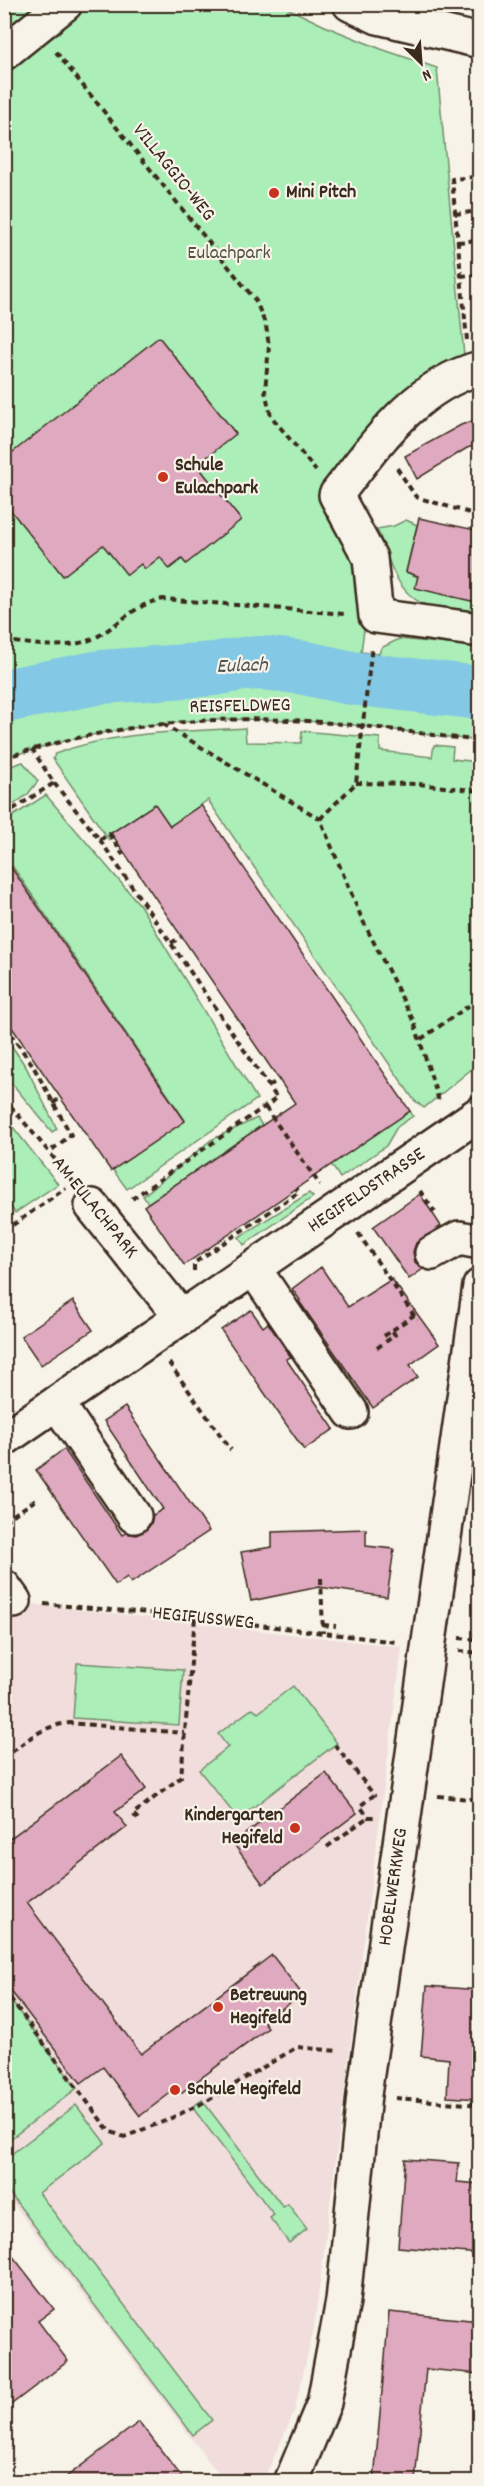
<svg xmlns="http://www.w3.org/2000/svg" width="484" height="2486" viewBox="0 0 484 2486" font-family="Dekko,sans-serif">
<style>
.built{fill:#f0dddc}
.green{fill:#abeeb8;stroke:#738c6b;stroke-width:1.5}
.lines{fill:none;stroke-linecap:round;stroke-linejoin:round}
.river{stroke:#83c8e4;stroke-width:54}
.building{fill:#dfa9c0;stroke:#3b2a1e;stroke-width:1.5}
.minor-casing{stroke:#3b2a1e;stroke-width:38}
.major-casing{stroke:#3b2a1e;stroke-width:38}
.path{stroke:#3b2a1e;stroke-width:4;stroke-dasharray:6 4.5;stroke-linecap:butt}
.minor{stroke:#f7f3e8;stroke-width:33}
.major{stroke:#f7f3e8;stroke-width:33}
.poi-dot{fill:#c8321e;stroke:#f7f3e8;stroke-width:2}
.labels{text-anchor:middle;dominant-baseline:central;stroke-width:4.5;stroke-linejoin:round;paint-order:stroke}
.street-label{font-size:20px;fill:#3b2a1e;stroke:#f7f3e8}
.poi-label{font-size:20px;font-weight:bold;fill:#3b2a1e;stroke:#f7f3e8;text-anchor:start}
.park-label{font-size:20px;fill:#51513d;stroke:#f7f3e8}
.water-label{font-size:21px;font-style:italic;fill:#4d5250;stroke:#f7f3e8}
</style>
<rect width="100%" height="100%" fill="#f7f3e8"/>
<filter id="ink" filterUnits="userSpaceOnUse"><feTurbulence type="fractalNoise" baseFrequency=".0167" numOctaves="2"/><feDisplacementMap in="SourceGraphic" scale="12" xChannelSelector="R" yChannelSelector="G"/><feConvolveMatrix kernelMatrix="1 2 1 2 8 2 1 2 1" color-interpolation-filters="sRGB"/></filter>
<g filter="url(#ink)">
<!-- built -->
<polygon class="built" points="23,1603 402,1647 314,2327 294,2412 263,2481 224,2481 5,2193 5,1617"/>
<!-- green -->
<g class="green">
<path d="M5,5H281L327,27L381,49L437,68L465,366L383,418L345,526L367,608L361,652L379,654L381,648L399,639L479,647V741C416,733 352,723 288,720C192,716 96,728 5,758Z"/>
<path d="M406,520L417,525L406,572L479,603V623C447,613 413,610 396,577C388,562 384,545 377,529L394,526Z"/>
<path d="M245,728L246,742L301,743L302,731L380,738V751L432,757L434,745L453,747L452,759L479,762V1063L424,1108L414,1100L208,800L170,826L157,808L109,840L53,759L55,754C114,731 183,732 245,728Z"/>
<polygon points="23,762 38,781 28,794 5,811 5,768"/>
<polygon points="46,795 140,905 257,1099 127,1189 113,1170 185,1120 13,867 5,871 5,821"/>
<polygon points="5,1036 26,1067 57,1129 52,1132 5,1075"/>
<polygon points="410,1111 413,1116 397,1127 386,1146 340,1178 331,1164"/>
<polygon points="5,1117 58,1184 15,1213 5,1198"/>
<polygon points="257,1118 262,1125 148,1203 143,1196 211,1140"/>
<polygon points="309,1193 313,1197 244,1245 239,1237"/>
<polygon points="77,1663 183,1670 179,1725 73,1718"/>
<polygon points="293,1686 337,1743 238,1819 199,1770 228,1747 218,1734 253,1708 258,1713"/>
<polygon points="5,1993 77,2088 5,2143 4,2143"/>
<polygon points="202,2100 283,2207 288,2204 307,2229 289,2243 270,2218 274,2215 192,2107"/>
<polygon points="76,2105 105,2143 39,2193 212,2420 193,2435 5,2187 5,2148 10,2155"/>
</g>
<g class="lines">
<!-- river -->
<polyline class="river" points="4,696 101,677 214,669 243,664 262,663 305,668 351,678 480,693"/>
</g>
<!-- building -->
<g class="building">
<polygon points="159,337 236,434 197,465 241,520 186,564 182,559 169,569 160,557 145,569 141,564 127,575 103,545 63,576 4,502 4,459"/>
<polygon points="480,418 480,444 467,448 417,479 405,456 461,425"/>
<polygon points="419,518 480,531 480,603 415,588 418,576 406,572"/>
<polygon points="155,804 170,826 201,805 410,1111 184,1265 144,1206 295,1103 111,833"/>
<polygon points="4,857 185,1121 111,1171 4,1016"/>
<polygon points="420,1194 441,1226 416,1243 413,1252 415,1262 423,1269 409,1279 373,1227"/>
<polygon points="321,1267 348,1307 392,1279 439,1344 410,1365 418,1377 373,1408 299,1301 300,1300 292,1289"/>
<polygon points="73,1301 93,1330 41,1365 21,1336"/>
<polygon points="251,1310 263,1327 268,1323 291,1357 286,1359 334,1429 304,1450 221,1330"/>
<polygon points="125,1407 209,1531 131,1583 127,1577 116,1585 36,1470 64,1449 122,1535 126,1533 136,1535 145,1531 151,1524 153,1515 163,1509 104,1421"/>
<polygon points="366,1529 366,1546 394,1549 387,1597 319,1587 251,1601 241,1552 272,1547 272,1532"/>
<polygon points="121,1756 146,1789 115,1812 127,1827 27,1903 141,2054 272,1955 302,1994 264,2022 268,2028 181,2093 177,2088 140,2116 103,2067 81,2083 4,1982 4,1843"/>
<polygon points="326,1773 357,1813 263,1884 233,1843"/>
<polygon points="427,1986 480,1990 480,2099 447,2097 449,2059 421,2056"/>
<polygon points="405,2159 459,2163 457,2182 480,2184 480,2254 398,2247"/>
<polygon points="4,2245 54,2309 38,2321 68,2361 4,2410"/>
<polygon points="389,2312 480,2321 480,2374 426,2369 415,2481 374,2481"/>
<polygon points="139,2422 185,2481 61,2481"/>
</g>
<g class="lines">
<defs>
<g id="minor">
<polyline points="4,53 65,4"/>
<path d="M480,368C414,386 376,444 336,495L370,558L376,616L480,630"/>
<polyline points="92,1206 182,1318"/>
<polyline points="432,1253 459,1238 480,1242"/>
<polyline points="254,1269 351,1412"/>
<polyline points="57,1403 134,1516"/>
<polyline points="4,1439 480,1113"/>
<polyline points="4,1587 14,1601"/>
<polyline points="291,2482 324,2403 343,2301 364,2095 480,1286"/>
</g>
<polyline id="major" points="350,4 378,17 480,41"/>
</defs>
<!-- minor casing -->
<use href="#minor" class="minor-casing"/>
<!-- major casing -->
<use href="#major" class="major-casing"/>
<!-- path -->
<g class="path">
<polyline points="56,52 256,301 266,326 269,346 265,391 271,416 316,471"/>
<polyline points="455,214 479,211"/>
<polyline points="458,242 480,240"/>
<polyline points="461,276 480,274"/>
<polyline points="467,340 452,179 475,177"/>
<polyline points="397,468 416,497 480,516"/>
<path d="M4,641C36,644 71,652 100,635C123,621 137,603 164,599L345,614"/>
<polyline points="163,724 320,819 362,919 414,1022 440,1104"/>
<path d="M4,758C96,728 192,716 289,720C352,723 416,733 480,741"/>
<polyline points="54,783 100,840 277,1098 129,1201"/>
<polyline points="356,783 418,784 480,791"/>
<polyline points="4,815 54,783 32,749"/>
<polyline points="320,819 356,783 372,646"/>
<polyline points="100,840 109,834 123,855"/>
<polyline points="171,943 181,937"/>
<polyline points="4,1025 32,1064 71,1135 49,1152"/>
<polyline points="421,1039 480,998"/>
<polyline points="269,1086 279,1079"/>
<polyline points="4,1098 73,1181"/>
<polyline points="53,1103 61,1098"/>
<polyline points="265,1107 320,1185"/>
<polyline points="420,1191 435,1212"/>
<polyline points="4,1231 66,1188"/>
<polyline points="358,1233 417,1320"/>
<polyline points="194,1271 194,1263 299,1192 296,1188"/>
<polyline points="384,1336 414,1315"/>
<polyline points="377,1348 395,1335 392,1330"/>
<polyline points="169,1363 231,1450"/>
<polyline points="4,1521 39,1498"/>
<polyline points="321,1578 323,1633"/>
<polyline points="44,1604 195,1617 397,1642"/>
<polyline points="323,1625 336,1626"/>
<polyline points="459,1638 480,1640"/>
<polyline points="4,1639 9,1636 10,1630"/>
<polyline points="459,1651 480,1653"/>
<polyline points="335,1745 374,1795 360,1806 368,1817 374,1817"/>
<path d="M4,1759C25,1741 43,1725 70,1723L184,1733"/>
<polyline points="438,1796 480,1800"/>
<polyline points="138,1819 133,1814 181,1777 195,1617"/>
<polyline points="327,1847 368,1817"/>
<polyline points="4,1990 109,2131 124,2137 165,2121 207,2101 297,2047 338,2051"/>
<polyline points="395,2098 480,2105"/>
</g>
<!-- minor -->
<use href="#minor" class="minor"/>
<!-- major -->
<use href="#major" class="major"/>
</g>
</g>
<!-- markers -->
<g class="poi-dot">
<circle cx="274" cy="193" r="6"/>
<circle cx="163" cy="477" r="6"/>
<circle cx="295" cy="1828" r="6"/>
<circle cx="218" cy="2007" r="6"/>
<circle cx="175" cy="2090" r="6"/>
</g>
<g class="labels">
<!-- street labels -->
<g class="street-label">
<text transform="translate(173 173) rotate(51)">VILLAGGIO-WEG</text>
<text transform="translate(240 707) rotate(-1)">REISFELDWEG</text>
<text transform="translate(367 1191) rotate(-34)">HEGIFELDSTRASSE</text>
<text transform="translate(94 1208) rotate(51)">AM EULACHPARK</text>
<text transform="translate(203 1619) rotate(6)">HEGIFUSSWEG</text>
<text transform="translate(394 1887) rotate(-82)">HOBELWERKWEG</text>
</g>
<!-- poi labels -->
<g class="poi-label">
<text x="286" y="193">Mini Pitch</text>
<text x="175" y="466">Schule<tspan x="175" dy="23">Eulachpark</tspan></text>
<text x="283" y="1816" text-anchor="end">Kindergarten<tspan x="283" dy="23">Hegifeld</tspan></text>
<text x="230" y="1996">Betreuung<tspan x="230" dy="23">Hegifeld</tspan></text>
<text x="187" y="2090">Schule Hegifeld</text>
</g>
<!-- park labels -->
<g class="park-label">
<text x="229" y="254">Eulachpark</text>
</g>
<!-- water labels -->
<g class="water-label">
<text transform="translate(242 667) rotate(-2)">Eulach</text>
</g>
</g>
<!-- margin -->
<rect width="484" height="2486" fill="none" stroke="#f7f3e8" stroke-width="24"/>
<rect x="12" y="12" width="460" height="2462" fill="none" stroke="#3b2a1e" stroke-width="2" filter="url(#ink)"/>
<!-- north arrow -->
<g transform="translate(421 63) rotate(155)" stroke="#f7f3e8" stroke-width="4.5" paint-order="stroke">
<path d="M0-4.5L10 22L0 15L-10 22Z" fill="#3b2a1e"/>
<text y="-9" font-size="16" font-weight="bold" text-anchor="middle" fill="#3b2a1e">N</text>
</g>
</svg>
